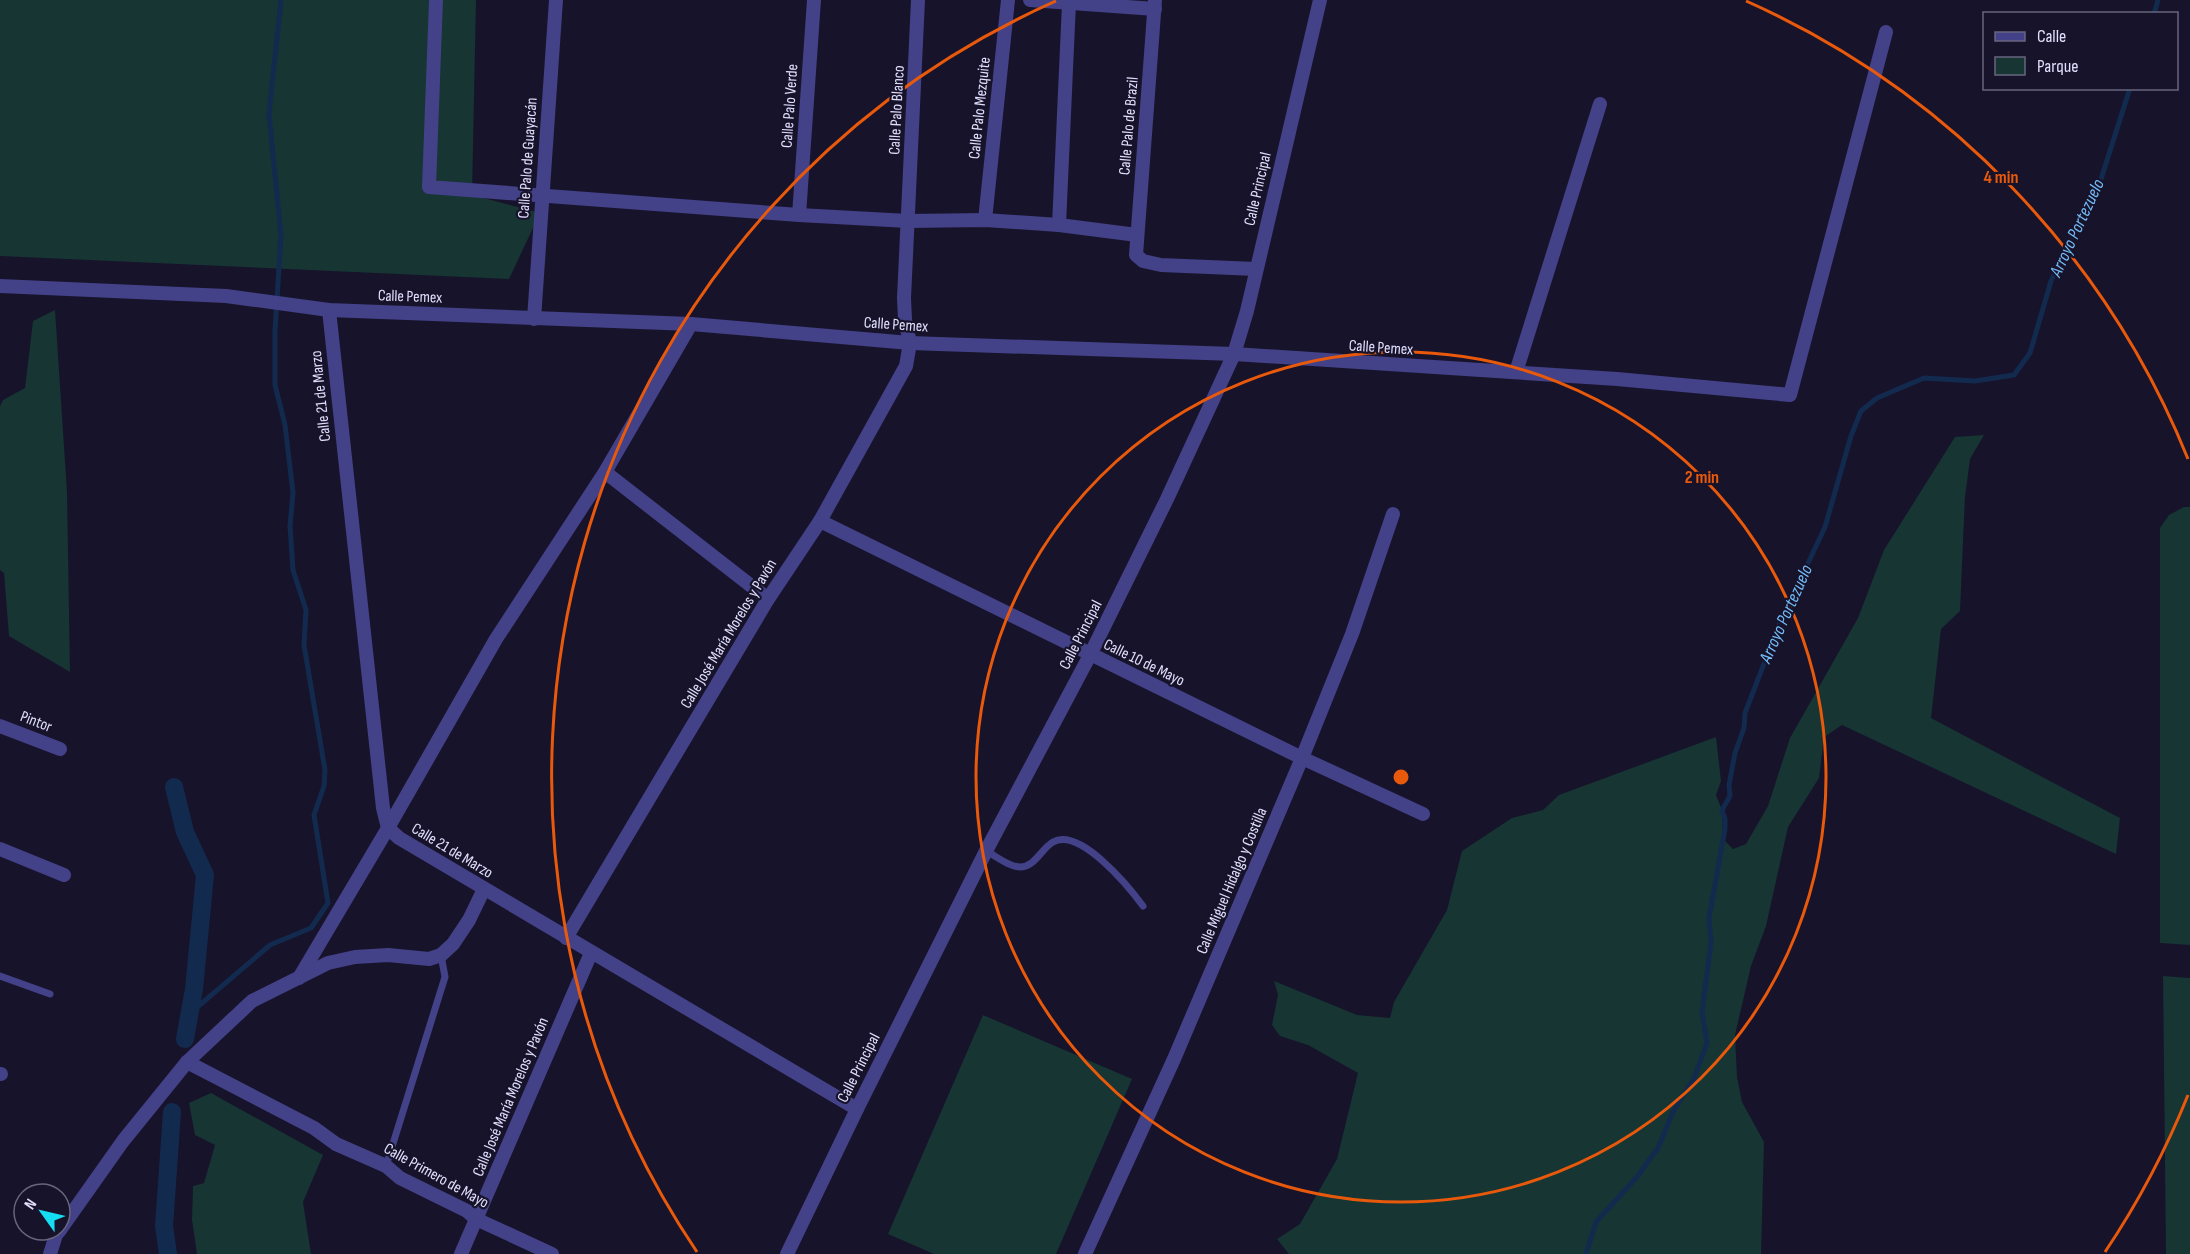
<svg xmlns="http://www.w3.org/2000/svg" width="2190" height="1254" viewBox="0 0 2190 1254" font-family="'Sofia Sans Condensed',sans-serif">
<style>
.green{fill:#163533}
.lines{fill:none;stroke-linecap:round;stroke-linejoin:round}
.stream{stroke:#132a4f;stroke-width:5}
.canal{stroke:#132a4f;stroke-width:18}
.lane{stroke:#434187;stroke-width:7}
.street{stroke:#434187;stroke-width:14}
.ring{fill:none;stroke:#e8590c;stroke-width:3}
.labels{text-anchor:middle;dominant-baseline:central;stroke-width:4.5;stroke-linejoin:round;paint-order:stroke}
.street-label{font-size:16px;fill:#e2dffd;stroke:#17132b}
.water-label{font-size:18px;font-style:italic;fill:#73bbf7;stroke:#17132b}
.centre{fill:#e8590c;stroke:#17132b;stroke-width:3}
.ring-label{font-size:18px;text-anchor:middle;font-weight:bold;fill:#e8590c;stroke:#17132b;stroke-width:4.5;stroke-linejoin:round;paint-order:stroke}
</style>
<rect width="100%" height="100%" fill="#17132b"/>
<!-- green -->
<g class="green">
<polygon points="0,0 476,0 472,195 540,213 509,279 0,256"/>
<polygon points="55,310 67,492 70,672 9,636 4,573 0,570 0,406 3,400 25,388 33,321"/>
<polygon points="1984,435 1970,459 1965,497 1960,611 1941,629 1931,718 2120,818 2116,854 1842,725 1824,737 1819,778 1788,827 1766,926 1751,966 1735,1035 1737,1077 1742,1102 1764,1142 1761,1254 1289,1254 1277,1239 1300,1224 1337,1159 1358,1073 1308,1045 1280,1036 1272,1025 1278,995 1274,981 1357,1015 1390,1018 1394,1002 1447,910 1462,851 1512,818 1543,810 1559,795 1716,737 1721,781 1716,795 1722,810 1723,839 1733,849 1746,844 1768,806 1790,738 1858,618 1884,550 1955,437"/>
<polygon points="2184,507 2190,507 2190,945 2160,943 2160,528 2169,515"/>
<polygon points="2163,976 2190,978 2190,1254 2166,1254"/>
<polygon points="983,1015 1132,1079 1056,1254 934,1254 888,1234"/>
<polygon points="211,1093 323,1155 303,1202 311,1254 197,1254 192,1220 193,1186 204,1183 215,1145 195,1135 189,1103"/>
</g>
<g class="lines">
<!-- stream -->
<g class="stream">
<polyline points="2154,14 2158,0"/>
<polyline points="188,1015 270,945 311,928 328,903 314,815 324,786 325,770 304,645 306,610 293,570 290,526 293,493 285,425 275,385 275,331 281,235 269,114 281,0"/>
<polyline points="1586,1254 1596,1222 1637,1177 1658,1148 1673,1112 1694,1078 1707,1043 1702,1012 1711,943 1709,918 1725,829 1725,819 1722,810 1730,796 1729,785 1735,753 1744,728 1745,713 1779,625 1825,527 1851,436 1861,411 1877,398 1924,378 1975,381 2014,375 2030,353 2051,281 2066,249 2095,198 2130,88"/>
</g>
<!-- canal -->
<g class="canal">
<polyline points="174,787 185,832 205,875 194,989 185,1039"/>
<polyline points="168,1254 164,1226 172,1112"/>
</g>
<!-- lane -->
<g class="lane">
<path d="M986,851C996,856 1009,867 1020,867C1035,867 1041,849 1053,842C1080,827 1129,887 1143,906"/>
<polyline points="0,976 50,994"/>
<polyline points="386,1166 445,977 441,955"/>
</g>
<!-- street -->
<g class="street">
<polyline points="436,0 429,187 799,215 908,221 985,220 1059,225 1137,235"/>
<polyline points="1030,0 1155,9"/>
<polyline points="1155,0 1136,255 1143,261 1161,265 1256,269"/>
<polyline points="799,215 814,0"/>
<polyline points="985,220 1008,0"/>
<polyline points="1059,225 1069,3"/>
<polyline points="0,286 226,296 329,310 691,324 910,343 1234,354 1617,379 1790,395 1886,32"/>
<polyline points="329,310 383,808 388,828 399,838 857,1109"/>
<polyline points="534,319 556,0"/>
<polyline points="1516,372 1600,104"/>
<polyline points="605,472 768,599"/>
<polyline points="820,521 1302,758 1423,814"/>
<polyline points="0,726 60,749"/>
<polyline points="0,849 64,875"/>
<polyline points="566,938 768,599 820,521 906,366 910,343 905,320 904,298 918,0"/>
<polyline points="299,978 388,828 496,639 605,472 691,324"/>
<polyline points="187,1062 314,1128 336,1144 386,1166 400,1178 467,1211 476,1219 552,1254"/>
<polyline points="0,1074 1,1074"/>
<polyline points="60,1230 123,1141 187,1062 252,1001 328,963 355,957 388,955 429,959 441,955 453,944 469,920 484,889"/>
<polyline points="50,1254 56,1235 60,1230"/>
<polyline points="461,1254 591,953"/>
<polyline points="787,1254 857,1109 986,851 1090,655 1167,499 1234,354 1247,311 1320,0"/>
<polyline points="1085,1254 1174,1059 1302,758 1352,634 1393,514"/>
</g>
</g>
<!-- distance rings -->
<g class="ring">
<circle cx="1401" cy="777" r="425"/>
<path d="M2188 1095A849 849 0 0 1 2105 1252M697 1252A849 849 0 0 1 1056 1M1746 1A849 849 0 0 1 2188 459"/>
</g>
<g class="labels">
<!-- street labels -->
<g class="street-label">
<text transform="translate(790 106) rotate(-86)">Calle Palo Verde</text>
<text transform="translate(980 108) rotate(-84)">Calle Palo Mezquite</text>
<text transform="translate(897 110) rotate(-87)">Calle Palo Blanco</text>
<text transform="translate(1129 126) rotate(-85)">Calle Palo de Brazil</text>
<text transform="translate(528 158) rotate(-86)">Calle Palo de Guayacán</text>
<text transform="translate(1258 189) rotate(-77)">Calle Principal</text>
<text transform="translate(410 297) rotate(2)">Calle Pemex</text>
<text transform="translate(896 325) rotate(4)">Calle Pemex</text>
<text transform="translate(1381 348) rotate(4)">Calle Pemex</text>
<text transform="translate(321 396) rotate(-96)">Calle 21 de Marzo</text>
<text transform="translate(729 634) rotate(-59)">Calle José María Morelos y Pavón</text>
<text transform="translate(1081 635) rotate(-63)">Calle Principal</text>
<text transform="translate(1144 663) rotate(26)">Calle 10 de Mayo</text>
<text transform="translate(36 722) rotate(21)">Pintor</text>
<text transform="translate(452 851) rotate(31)">Calle 21 de Marzo</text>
<text transform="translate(1232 881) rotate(-67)">Calle Miguel Hidalgo y Costilla</text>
<text transform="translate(859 1068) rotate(-63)">Calle Principal</text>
<text transform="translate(511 1097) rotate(-67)">Calle José María Morelos y Pavón</text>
<text transform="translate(436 1176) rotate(29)">Calle Primero de Mayo</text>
</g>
<!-- water labels -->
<g class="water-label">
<text transform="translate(2077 228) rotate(-65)">Arroyo Portezuelo</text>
<text transform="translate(1786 614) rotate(-66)">Arroyo Portezuelo</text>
</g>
</g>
<circle cx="1401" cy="777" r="9" class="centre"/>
<g class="ring-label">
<text x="2001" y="183">4 min</text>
<text x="1702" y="483">2 min</text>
</g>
<!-- legend -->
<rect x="1983" y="12" width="195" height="78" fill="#17132b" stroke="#68657f" stroke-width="1.5"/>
<rect x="1995" y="32" width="30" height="9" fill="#434187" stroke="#68657f" stroke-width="1.5"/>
<text x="2037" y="42" font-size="18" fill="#e2dffd">Calle</text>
<rect x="1995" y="57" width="30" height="18" fill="#163533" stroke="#68657f" stroke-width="1.5"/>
<text x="2037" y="72" font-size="18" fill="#e2dffd">Parque</text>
<!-- north arrow -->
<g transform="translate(42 1212) rotate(304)"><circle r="28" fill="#17132b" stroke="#68657f" stroke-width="1.5"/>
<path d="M0-4.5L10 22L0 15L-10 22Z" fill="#16def2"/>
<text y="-9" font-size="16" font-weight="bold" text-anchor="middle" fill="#e2dffd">N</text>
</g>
</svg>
